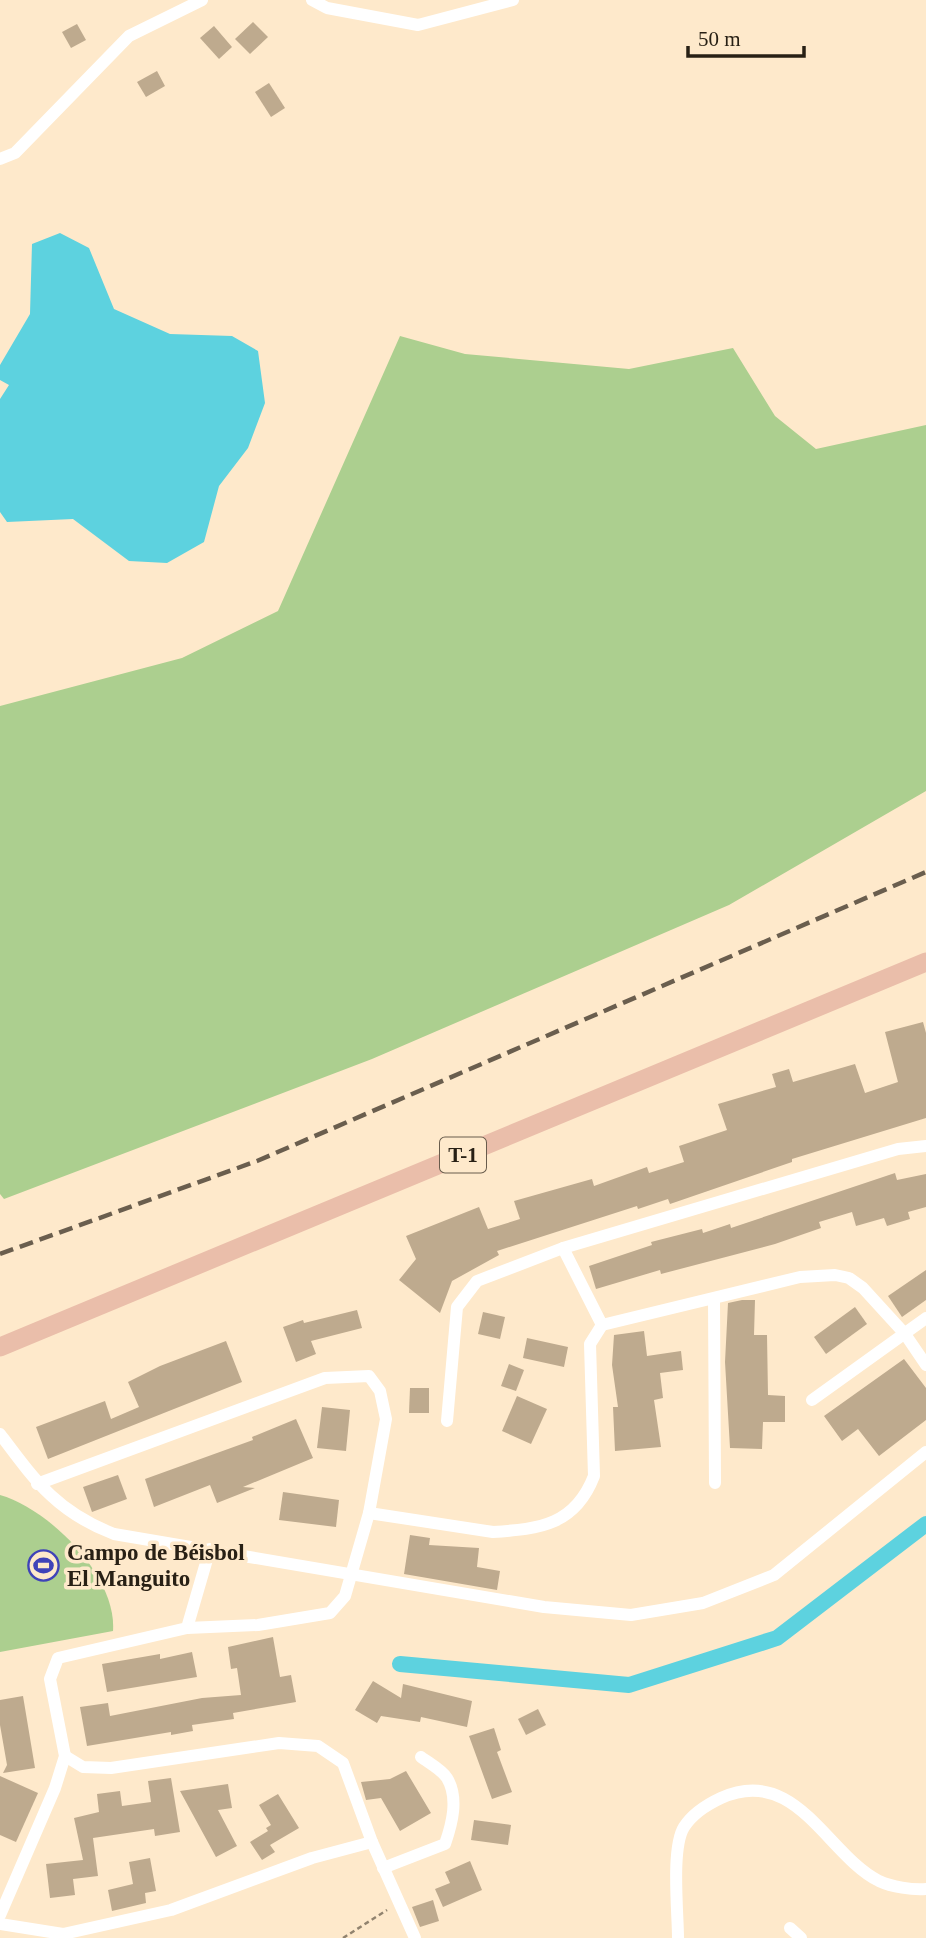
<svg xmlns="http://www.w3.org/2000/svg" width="926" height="1938" viewBox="0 0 926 1938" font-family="Georgia,serif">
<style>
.green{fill:#accf8f}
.water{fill:#5dd2df}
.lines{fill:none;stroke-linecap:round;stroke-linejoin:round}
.canal{stroke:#5dd2df;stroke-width:16}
.building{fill:#beaa8e}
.path{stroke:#91836f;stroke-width:2.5;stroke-dasharray:5 3.5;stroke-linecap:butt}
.minor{stroke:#fff;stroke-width:12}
.primary{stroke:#eabeaa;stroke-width:19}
.rail{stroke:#6a5e4e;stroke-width:4.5;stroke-dasharray:14 7;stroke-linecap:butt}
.labels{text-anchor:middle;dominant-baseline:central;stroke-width:7;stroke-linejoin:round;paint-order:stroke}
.shield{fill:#fee9cb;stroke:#685c4c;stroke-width:2}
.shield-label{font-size:21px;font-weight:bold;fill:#282015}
.poi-label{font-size:23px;font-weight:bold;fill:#282015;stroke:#fee9cb;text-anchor:start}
</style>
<rect width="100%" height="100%" fill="#fee9cb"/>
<!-- green -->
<g class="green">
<polygon points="400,336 465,354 629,369 733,348 775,416 816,449 926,425 926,791 729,905 372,1059 4,1199 0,1194 0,706 182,658 278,611"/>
<path d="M0,1495C49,1509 117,1576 113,1631L0,1652Z"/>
</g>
<!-- water -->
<polygon class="water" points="60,233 89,248 114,309 170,334 232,336 258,351 265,403 248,448 219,486 204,542 167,563 129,561 73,519 7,522 0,512 0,399 9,385 0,380 0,365 30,314 32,244"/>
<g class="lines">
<!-- canal -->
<polyline class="canal" points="400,1664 629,1685 777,1638 926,1524"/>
</g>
<!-- building -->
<g class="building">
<polygon points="253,22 268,37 250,54 235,39"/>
<polygon points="77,24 86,40 71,48 62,32"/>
<polygon points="214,26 232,47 219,59 200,38"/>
<polygon points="157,71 165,86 146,97 137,82"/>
<polygon points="269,83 285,108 271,117 255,92"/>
<polygon points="923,1022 926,1033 926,1118 792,1159 792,1162 670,1204 668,1199 638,1209 637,1206 497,1251 499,1255 452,1281 440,1313 399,1280 416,1259 406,1236 479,1207 488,1229 520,1219 514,1201 592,1179 594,1186 647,1167 649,1173 684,1162 679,1146 727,1130 718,1104 776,1087 772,1074 789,1069 793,1082 855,1064 865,1093 898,1082 885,1032"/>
<polygon points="895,1173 897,1180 926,1174 926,1207 908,1212 910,1219 887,1226 884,1218 856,1226 852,1212 819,1222 821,1228 775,1244 661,1274 660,1270 596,1289 589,1266 652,1245 651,1242 702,1229 703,1233 730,1224 731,1228"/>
<polygon points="926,1270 926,1300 902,1317 888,1296"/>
<polygon points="742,1300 755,1300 754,1335 767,1335 768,1395 785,1396 785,1422 763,1422 762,1449 730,1448 725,1362 728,1303"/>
<polygon points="855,1307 867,1324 826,1354 814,1337"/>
<polygon points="357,1310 362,1328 311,1341 316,1354 296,1362 283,1327 303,1320 304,1323"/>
<polygon points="483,1312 505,1317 500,1339 478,1334"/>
<polygon points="644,1331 647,1356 681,1351 683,1370 660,1373 663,1398 654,1400 661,1447 615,1451 613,1407 618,1407 612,1365 614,1335"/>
<polygon points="527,1338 568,1347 564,1367 523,1358"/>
<polygon points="226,1341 242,1382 48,1459 36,1427 105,1401 111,1419 139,1407 128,1382 160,1366"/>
<polygon points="904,1359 926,1388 926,1420 879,1456 858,1429 842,1441 824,1416"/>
<polygon points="509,1364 524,1370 516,1391 501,1386"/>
<polygon points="410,1388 429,1388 429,1413 409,1413"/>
<polygon points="517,1396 547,1409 531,1444 502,1431"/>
<polygon points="322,1407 350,1410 346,1451 317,1448"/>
<polygon points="296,1419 313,1458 243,1487 255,1488 217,1503 210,1485 154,1507 145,1479 253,1440 252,1437"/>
<polygon points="118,1475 127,1499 92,1512 83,1487"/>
<polygon points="283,1492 339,1500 336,1527 279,1520"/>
<polygon points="410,1535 430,1538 429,1545 479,1548 477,1567 500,1571 497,1590 404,1574"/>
<polygon points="273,1637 280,1677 291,1675 296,1702 233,1713 234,1719 192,1725 193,1731 171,1735 171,1732 87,1746 80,1707 108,1703 110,1716 202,1698 241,1695 237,1668 231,1669 228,1647"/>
<polygon points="192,1652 197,1677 107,1692 102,1664 160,1654 160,1659"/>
<polygon points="373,1681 401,1698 403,1684 472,1701 467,1727 421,1717 420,1722 381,1716 377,1723 355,1710"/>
<polygon points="23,1696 35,1768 3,1773 7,1765 0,1725 0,1700"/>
<polygon points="538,1709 546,1725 526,1735 518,1719"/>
<polygon points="494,1728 501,1750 497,1752 512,1792 492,1799 469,1736"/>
<polygon points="406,1771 431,1813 400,1831 381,1798 366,1800 361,1782 390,1779"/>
<polygon points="0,1776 38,1793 16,1842 0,1835"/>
<polygon points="171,1778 180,1832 155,1836 154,1829 93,1838 98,1876 73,1879 75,1895 50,1898 46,1864 83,1860 74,1818 99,1812 97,1794 120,1791 122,1806 151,1802 148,1781"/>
<polygon points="228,1784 232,1808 218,1810 237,1846 216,1857 180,1791"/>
<polygon points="278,1794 299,1828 270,1845 275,1852 262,1860 250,1842 268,1831 266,1828 271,1825 259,1805"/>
<polygon points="474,1820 511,1825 508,1845 471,1840"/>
<polygon points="150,1858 156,1891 145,1893 146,1903 112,1911 108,1890 133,1884 129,1862"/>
<polygon points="470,1861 482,1890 443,1907 435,1889 450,1883 445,1872"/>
<polygon points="433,1900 439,1921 420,1927 412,1907"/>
</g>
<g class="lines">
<!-- path -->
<polyline class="path" points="343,1938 387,1910"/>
<!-- minor -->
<g class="minor">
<polyline points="312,0 327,8 418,25 513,0"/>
<polyline points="0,159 15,153 129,36 202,0"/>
<polyline points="714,1299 715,1483"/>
<polyline points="602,1325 800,1277 835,1275 849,1278 863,1288 905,1334 926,1365"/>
<polyline points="812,1400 926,1318"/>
<polyline points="447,1421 457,1307 477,1281 563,1248 898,1149 926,1146"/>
<path d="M0,1434C36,1482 57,1512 114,1534L544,1607L631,1615L703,1603L774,1575L926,1452"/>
<polyline points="37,1484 325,1378 369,1376 380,1391 386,1419 369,1513 345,1596 330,1613 258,1625 187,1628"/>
<path d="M369,1513L493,1532C540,1529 575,1525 594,1476L590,1344L602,1325L563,1248"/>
<polyline points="65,1756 83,1767 111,1768 279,1743 318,1746 343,1763 372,1842 415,1938"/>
<path d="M383,1868L445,1844C452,1824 459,1798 447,1778C442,1770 429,1763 421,1757"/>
<polyline points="0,1915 55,1788 65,1756 50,1679 58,1658 187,1628 210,1549"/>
<polyline points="0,1924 63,1934 171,1910 312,1858 372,1842"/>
<polyline points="790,1928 801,1938"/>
<path d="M678,1938C678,1912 671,1848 684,1827C693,1813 706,1805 721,1798C796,1764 827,1855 879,1881C892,1887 912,1890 926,1889"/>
</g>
<!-- primary -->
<polyline class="primary" points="0,1347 926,962"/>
<!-- rail -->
<polyline class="rail" points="0,1254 257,1161 926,872"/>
</g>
<!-- icons -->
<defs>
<symbol id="stadium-ring" viewBox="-11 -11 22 22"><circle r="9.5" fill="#fee9cb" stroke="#3f43b8" stroke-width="1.5"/><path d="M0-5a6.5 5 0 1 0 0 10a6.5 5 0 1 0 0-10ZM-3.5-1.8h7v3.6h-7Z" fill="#3f43b8"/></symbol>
</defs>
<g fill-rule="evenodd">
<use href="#stadium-ring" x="26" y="1548" width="35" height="35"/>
</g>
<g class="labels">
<!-- shield labels -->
<rect class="shield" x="440" y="1137.5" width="46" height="35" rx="5"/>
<g class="shield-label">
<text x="463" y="1155">T-1</text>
</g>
<!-- poi labels -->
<g class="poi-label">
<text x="67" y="1552">Campo de Béisbol<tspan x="67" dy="26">El Manguito</tspan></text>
</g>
</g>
<!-- scale -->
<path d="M688 46v10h116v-10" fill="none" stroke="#282015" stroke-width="3.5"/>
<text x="698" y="46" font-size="21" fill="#282015" stroke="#fee9cb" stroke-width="5" paint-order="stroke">50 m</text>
</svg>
